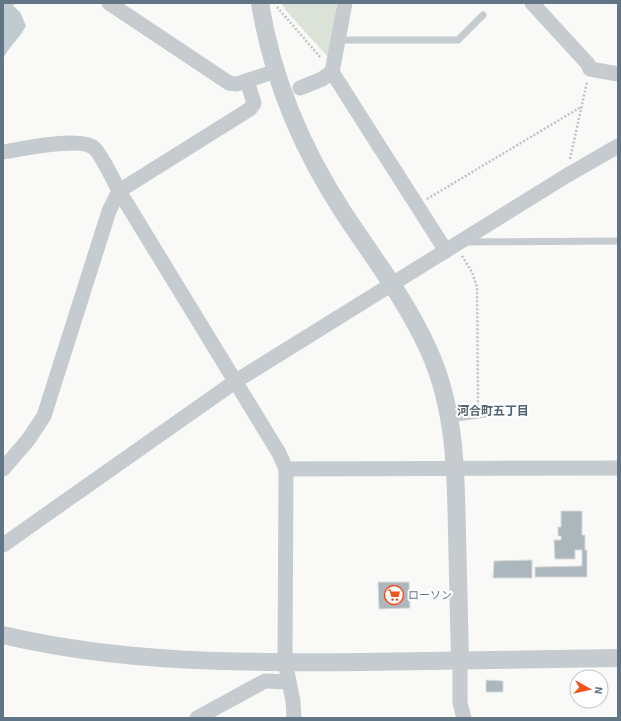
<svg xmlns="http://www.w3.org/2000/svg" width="621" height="721" viewBox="0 0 621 721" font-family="'Source Sans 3','Noto Sans JP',sans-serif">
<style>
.green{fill:#dbe2d7}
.water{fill:#bfcbd0}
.building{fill:#acb6bd;stroke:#dbdbd9}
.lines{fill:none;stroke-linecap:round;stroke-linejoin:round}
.path{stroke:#c0c3c5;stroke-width:2.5;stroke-dasharray:2 2;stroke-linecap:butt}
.service{stroke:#c6cbcf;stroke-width:7}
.minor{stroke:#c6cbcf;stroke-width:15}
.tertiary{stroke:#c6cbcf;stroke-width:18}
.labels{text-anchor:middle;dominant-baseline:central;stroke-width:4;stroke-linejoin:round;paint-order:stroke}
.poi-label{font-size:11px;fill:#617585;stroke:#fff;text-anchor:start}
.neighbourhood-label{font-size:12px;font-weight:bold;fill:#54636f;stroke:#fff}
</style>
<rect width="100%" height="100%" fill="#f9f9f7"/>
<!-- green -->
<polygon class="green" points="281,3 337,3 329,58 288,13"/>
<!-- water -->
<path class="water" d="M3,3H15L13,6L20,12L26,26C19,39 10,45 3,59Z"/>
<!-- building -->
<g class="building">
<polygon points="561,511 582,511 582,535 585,535 585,550 587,550 587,577 535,577 535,567 582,566 582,550 575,550 575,559 555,559 554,540 561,540 561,536 558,536 558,527 561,527"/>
<polygon points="532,560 532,578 493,578 494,561"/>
<polygon points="378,582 409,582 410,608 379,609"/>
<polygon points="486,680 503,681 503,692 486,692"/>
</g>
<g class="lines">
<!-- path -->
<g class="path">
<polyline points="277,7 321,58"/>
<polyline points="570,159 587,82"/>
<polyline points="427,199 581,107"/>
<polyline points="462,256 472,272 477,287 478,405"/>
</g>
<!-- service -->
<g class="service">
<polyline points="339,40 458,40 483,15"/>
<polyline points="464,242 618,241"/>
<polyline points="450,419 485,414"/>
</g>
<!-- minor -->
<g class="minor">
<polyline points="109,3 229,83 237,84 276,71"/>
<polyline points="532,3 588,64 590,69 618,74"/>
<polyline points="332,72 446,251"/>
<polyline points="247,81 254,103 250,109 119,191 279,453 286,469 285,662 293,701 294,718"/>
<polyline points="300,88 322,79 332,72 345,3"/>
<path d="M3,152C22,149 81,136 94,148C101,154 114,181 119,191L109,211L44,416L28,440L3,469"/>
<polyline points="286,469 618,468"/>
<polyline points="3,545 236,381 566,176 618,146"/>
<polyline points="460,660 460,703 464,718"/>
<polyline points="197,718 265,681 287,682"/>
</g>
<!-- tertiary -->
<g class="tertiary">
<path d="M260,3C272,78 303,151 345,215C375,260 408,303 430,353C455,410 456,471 457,533C458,576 459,618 460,660"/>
<path d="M3,635C121,663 240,663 361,662C446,661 532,660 618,658"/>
</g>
</g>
<!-- icons -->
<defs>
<symbol id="supermarket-ring" viewBox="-11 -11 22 22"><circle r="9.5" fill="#fff" stroke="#f3521d" stroke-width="1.5"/><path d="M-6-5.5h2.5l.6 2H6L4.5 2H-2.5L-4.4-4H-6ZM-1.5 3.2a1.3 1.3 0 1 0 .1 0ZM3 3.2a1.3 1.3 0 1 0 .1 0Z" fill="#f3521d"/></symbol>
</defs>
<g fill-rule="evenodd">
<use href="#supermarket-ring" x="383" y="584" width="22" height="22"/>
</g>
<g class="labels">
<!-- poi labels -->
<g class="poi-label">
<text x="408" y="595">ローソン</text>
</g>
<!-- neighbourhood labels -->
<g class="neighbourhood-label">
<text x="493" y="411">河合町五丁目</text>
</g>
</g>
<!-- border -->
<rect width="621" height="721" fill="none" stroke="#617585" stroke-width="8"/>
<!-- north arrow -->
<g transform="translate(589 689) rotate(98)"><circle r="19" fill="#ffffff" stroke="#c0c8ce"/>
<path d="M0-3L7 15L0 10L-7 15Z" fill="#f3521d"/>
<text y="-6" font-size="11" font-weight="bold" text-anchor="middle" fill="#617585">N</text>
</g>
</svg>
